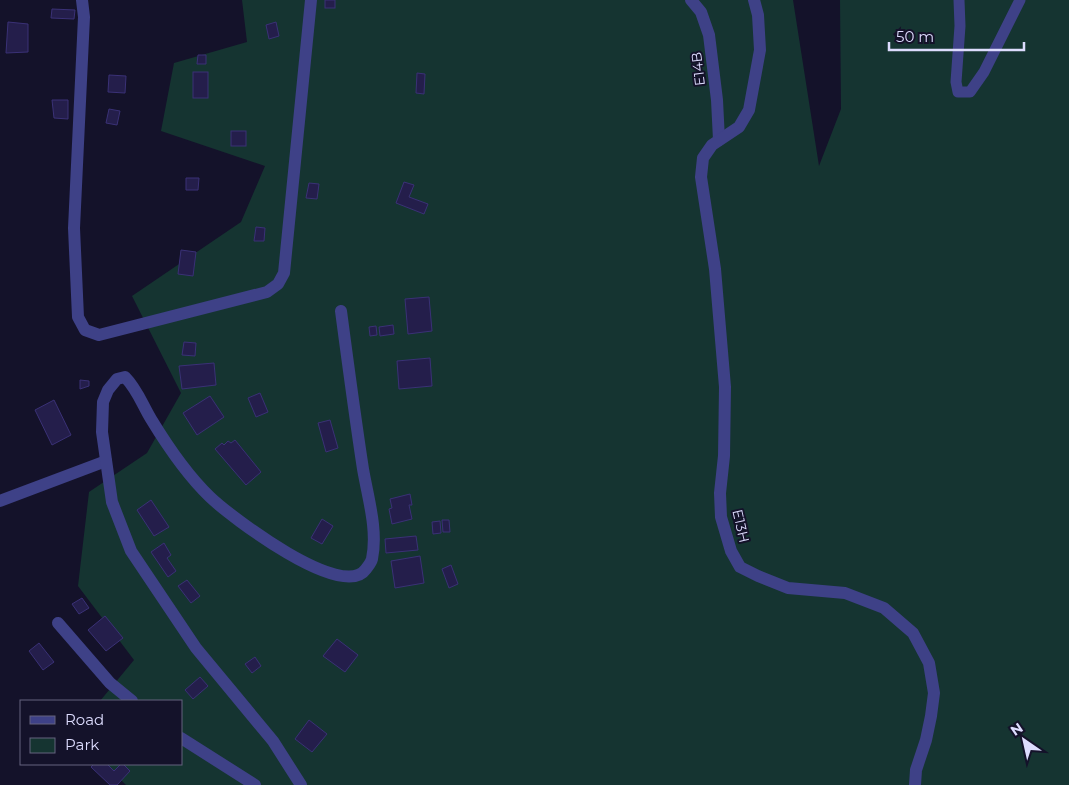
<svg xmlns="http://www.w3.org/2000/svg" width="1069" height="785" viewBox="0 0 1069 785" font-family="Montserrat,sans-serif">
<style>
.green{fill:#153431}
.building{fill:#241e4b;stroke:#3a3176}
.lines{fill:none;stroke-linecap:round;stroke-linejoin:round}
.lane{stroke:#3e4187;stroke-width:11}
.street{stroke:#3e4187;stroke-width:12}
.labels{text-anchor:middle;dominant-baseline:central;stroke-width:4;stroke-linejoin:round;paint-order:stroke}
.street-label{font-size:14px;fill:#dddcfe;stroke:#14122a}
</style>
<rect width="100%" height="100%" fill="#14122a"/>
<!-- green -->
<polygon class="green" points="242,0 793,0 819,166 841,109 840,0 1069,0 1069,785 126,785 105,764 181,764 181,701 100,701 134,660 78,586 89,492 147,453 181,393 132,296 241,222 265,166 161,131 174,63 247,42"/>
<!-- building -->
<g class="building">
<rect x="325" y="0" width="10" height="8"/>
<polygon points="52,9 75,10 74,19 51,18"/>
<polygon points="8,22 28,24 28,52 6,53"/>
<polygon points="276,22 279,36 269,39 266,25"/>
<polygon points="198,55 206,55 206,64 197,64"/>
<rect x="193" y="72" width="15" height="26"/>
<polygon points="417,73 425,74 424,94 416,93"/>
<polygon points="109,75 126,76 125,93 108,92"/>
<polygon points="52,100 68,100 68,119 54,118"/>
<polygon points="109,109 120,111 117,125 106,123"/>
<rect x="231" y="131" width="15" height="15"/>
<polygon points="186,178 199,178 198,190 186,190"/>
<polygon points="404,182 414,185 409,197 428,204 424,214 396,203"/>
<polygon points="309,183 319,184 317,199 306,198"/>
<polygon points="256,227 265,228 264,241 254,241"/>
<polygon points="181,250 196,252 193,276 178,274"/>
<polygon points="429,297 432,331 408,334 405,299"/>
<polygon points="393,325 394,334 380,336 379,327"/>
<polygon points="376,326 377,335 370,336 369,327"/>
<polygon points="184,342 196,343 195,356 182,355"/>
<polygon points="430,358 432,386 399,389 397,361"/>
<polygon points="214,363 216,385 182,389 179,366"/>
<polygon points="80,380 89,381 89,386 80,389"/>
<polygon points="260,393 268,412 256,417 248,398"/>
<polygon points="210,396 224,417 197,435 183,413"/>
<polygon points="54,400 71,435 52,445 35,410"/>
<polygon points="330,420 338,448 326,452 318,423"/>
<polygon points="235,440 261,472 246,485 215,449 222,443 224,445 228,441 231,443"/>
<polygon points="410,494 412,505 409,505 412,519 392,524 389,509 392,508 390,499"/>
<polygon points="151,500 169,527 154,536 137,510"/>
<polygon points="322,519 333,526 322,544 311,538"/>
<polygon points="442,520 449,520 450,532 443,532"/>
<polygon points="440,521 441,533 433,534 432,522"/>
<polygon points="416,536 418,550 386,553 385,539"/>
<polygon points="164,543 171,555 167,558 176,571 168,577 151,552"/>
<polygon points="420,556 424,583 395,588 391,561"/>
<polygon points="451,565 458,584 449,588 442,569"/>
<polygon points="187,580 200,596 191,603 178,586"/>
<polygon points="82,598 89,608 79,614 72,604"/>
<polygon points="105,616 123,638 106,651 88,630"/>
<polygon points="337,639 358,655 345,672 323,656"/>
<polygon points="39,643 54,662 43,670 29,651"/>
<polygon points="255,657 261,666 252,673 245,664"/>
<polygon points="200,677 208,686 193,699 185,690"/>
<polygon points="309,720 327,734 312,752 295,739"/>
<polygon points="94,764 107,764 114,771 121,764 123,764 130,771 117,785 110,785 91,767"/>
</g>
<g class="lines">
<!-- lane -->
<polyline class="lane" points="959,0 960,26 956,82 958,92 970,92 984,72 1020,0"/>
<!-- street -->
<g class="street">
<polyline points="82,0 84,17 74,228 78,317 85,330 99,335 267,292 278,284 284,273 311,0"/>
<polyline points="691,0 701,12 709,35 717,100 719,140"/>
<polyline points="754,0 758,15 760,50 749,110 739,127 712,145 703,158 701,177 715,269 725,387 724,456 720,493 721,517 731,551 740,567 758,576 788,588 845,593 884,608 913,633 929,663 934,693 931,716 926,740 916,770 915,785"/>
<polyline points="0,501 106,461"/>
<polyline points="58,623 110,683 132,701"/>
<polyline points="181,738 255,785"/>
<path d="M301,785L273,741L196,648L131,551L112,502L102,432L103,402L108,390L117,379L125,377C137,389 142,404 151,419C168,447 186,474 210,497C231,517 343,602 366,569C368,566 371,563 372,559C378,530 368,498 363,469C355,417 348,364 341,311"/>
</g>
</g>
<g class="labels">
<!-- street labels -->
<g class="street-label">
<text transform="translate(698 69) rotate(-97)">E14B</text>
<text transform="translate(741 526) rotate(77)">E13H</text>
</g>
</g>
<!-- legend -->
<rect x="20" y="700" width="162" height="65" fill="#14122a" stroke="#64637f"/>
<rect x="30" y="716" width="25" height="8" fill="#3e4187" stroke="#64637f"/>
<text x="65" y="725" font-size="15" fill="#dddcfe">Road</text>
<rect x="30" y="738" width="25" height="15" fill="#153431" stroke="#64637f"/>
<text x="65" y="750" font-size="15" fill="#dddcfe">Park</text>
<!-- north arrow -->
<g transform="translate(1024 740) rotate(326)" stroke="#14122a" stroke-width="4" paint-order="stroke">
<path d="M0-4L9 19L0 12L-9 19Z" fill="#dddcfe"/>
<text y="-8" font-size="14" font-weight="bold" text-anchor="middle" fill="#dddcfe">N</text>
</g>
<!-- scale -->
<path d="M889 42v8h135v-8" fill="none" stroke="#dddcfe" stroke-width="2.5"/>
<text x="896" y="42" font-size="15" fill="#dddcfe" stroke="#14122a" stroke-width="4" paint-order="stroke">50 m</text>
</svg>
